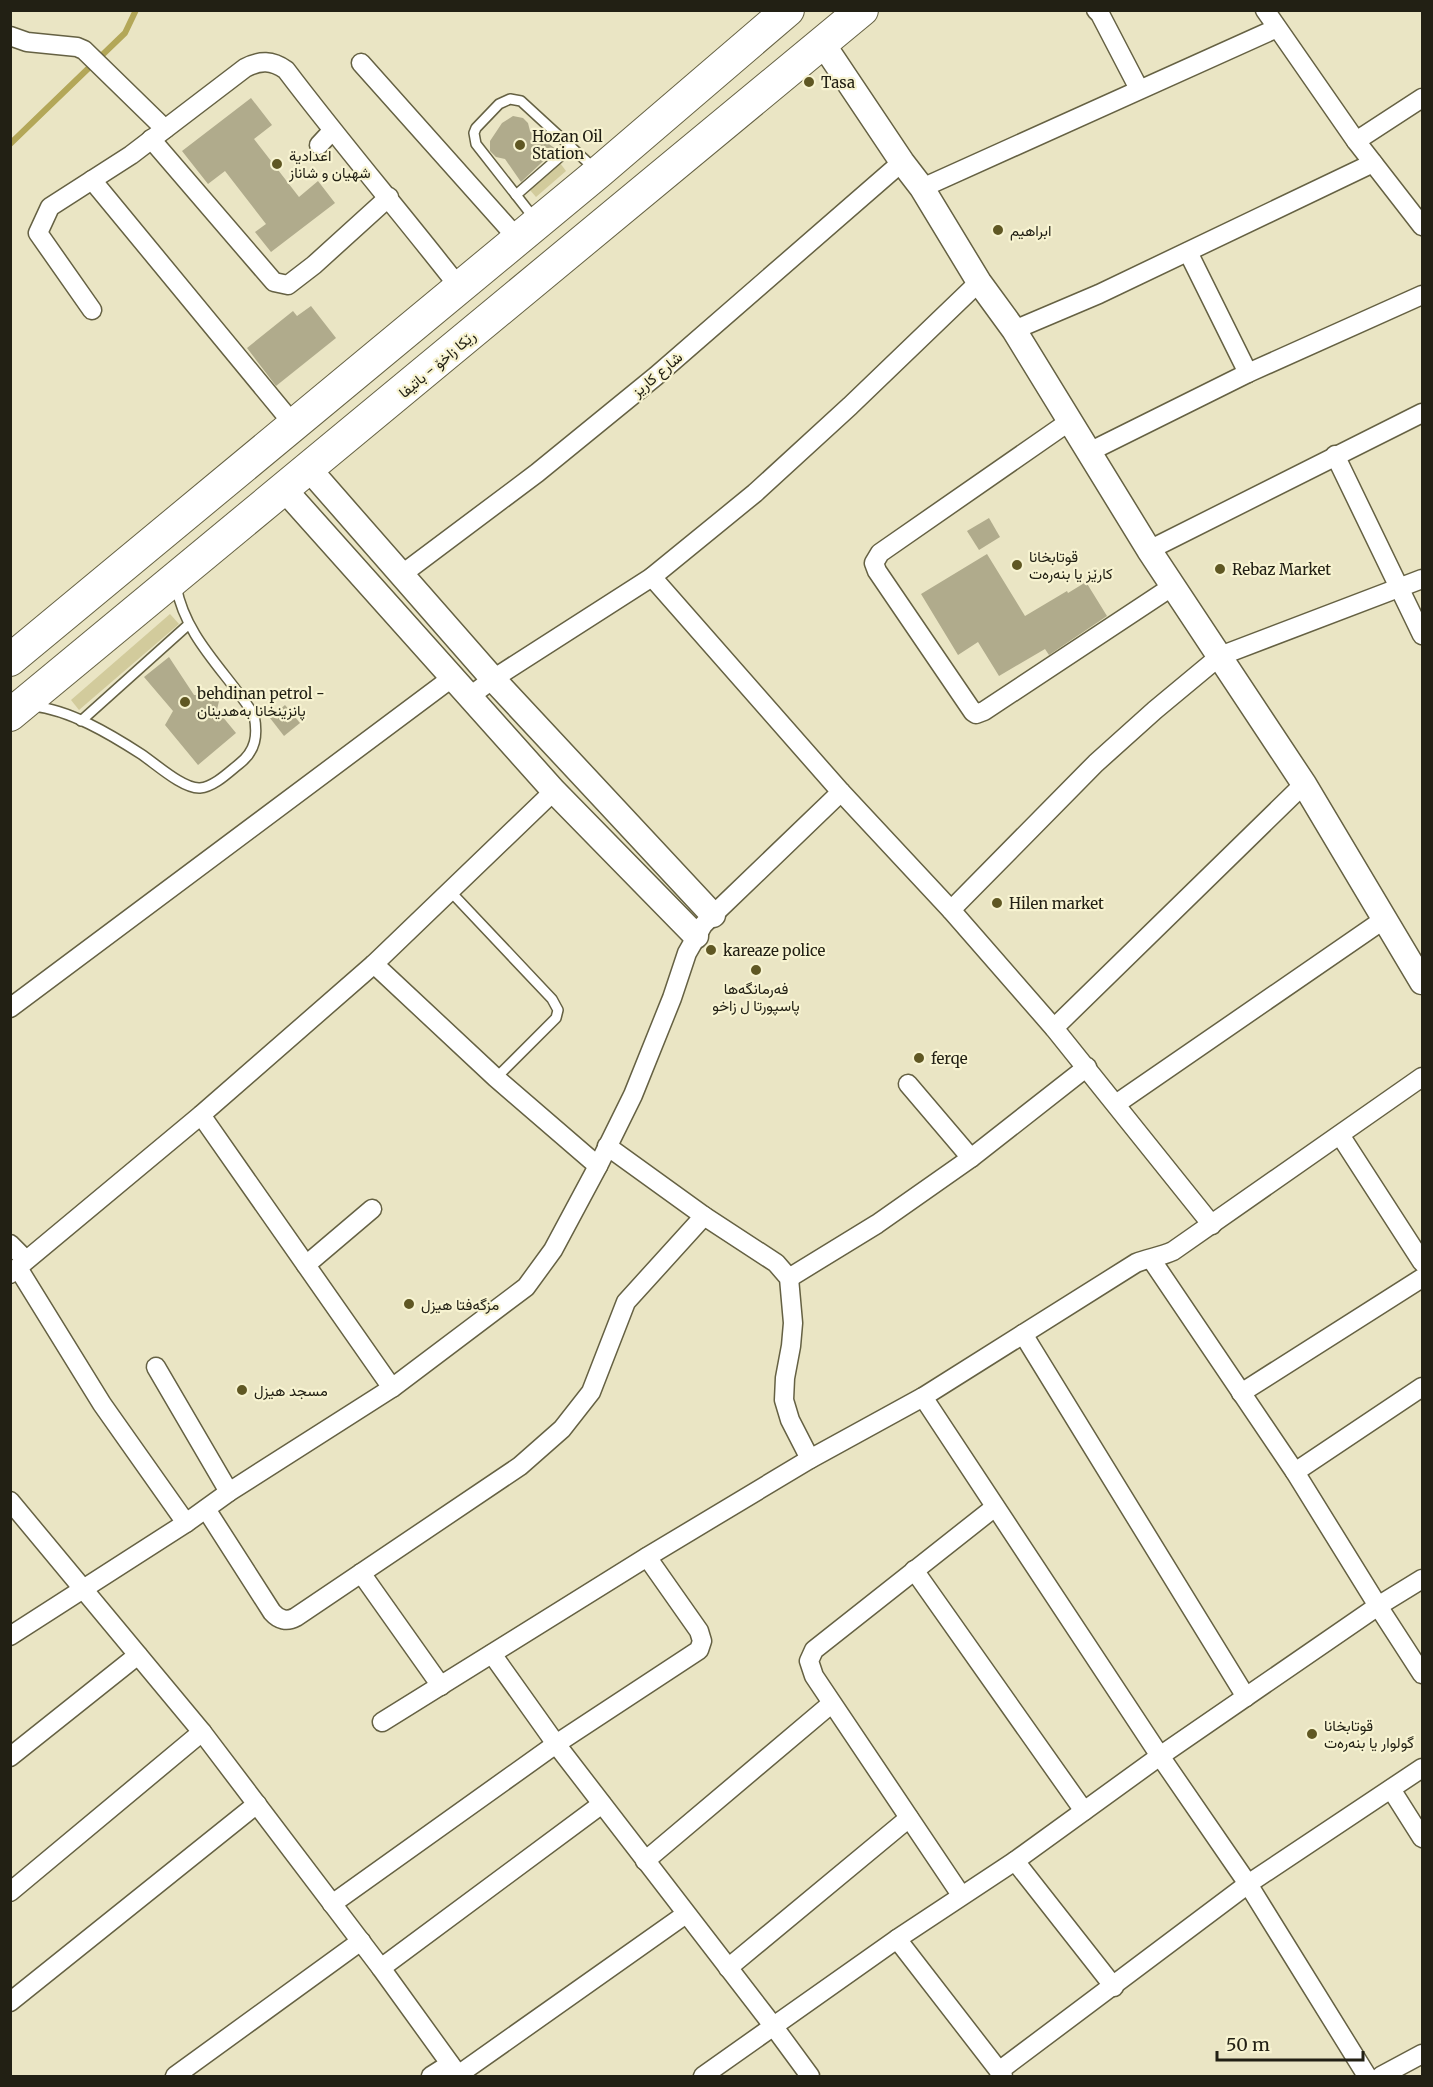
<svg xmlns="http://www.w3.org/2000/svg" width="1433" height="2087" viewBox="0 0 1433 2087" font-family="Merriweather,Vazirmatn,serif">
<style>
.green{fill:#d2cb9c}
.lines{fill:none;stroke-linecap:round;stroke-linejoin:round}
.stream{stroke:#b3a758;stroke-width:6}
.building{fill:#b0ab8c}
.service-casing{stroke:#656143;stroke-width:12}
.minor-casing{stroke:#656143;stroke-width:21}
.tertiary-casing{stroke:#656143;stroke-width:27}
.trunk-casing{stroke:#656143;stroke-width:34}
.service{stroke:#fff;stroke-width:9}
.minor{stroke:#fff;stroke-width:18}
.tertiary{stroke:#fff;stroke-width:24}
.trunk{stroke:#fff;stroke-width:32}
.poi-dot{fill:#5f5723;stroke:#f7f3d1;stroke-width:2}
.labels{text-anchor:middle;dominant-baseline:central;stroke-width:4.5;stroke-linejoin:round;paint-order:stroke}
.poi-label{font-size:15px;fill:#222014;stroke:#f7f3d1;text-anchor:start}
.street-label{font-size:15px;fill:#222014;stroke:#f7f3d1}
</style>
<rect width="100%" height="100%" fill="#eae5c4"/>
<!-- green -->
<g class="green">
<polygon points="560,163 566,171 536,197 530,190"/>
<polygon points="170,614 179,624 79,710 71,700"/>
</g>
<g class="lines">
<!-- stream -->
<polyline class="stream" points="10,144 125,33 136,10"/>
</g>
<!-- building -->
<g class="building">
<polygon points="251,98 272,125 254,139 299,197 318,181 335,203 271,252 255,232 266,224 225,171 208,184 182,151"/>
<polygon points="513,116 523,118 528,123 530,131 556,149 521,182 505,159 496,157 490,151 490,141 502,123"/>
<polygon points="311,306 336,338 276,386 247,348 293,311 297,316"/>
<polygon points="989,518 1000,537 979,550 967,531"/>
<polygon points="987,554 1025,616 1067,591 1068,593 1086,582 1107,616 1049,655 1045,649 999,676 978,642 958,655 921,594"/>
<polygon points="169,657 194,695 211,695 219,701 217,710 236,733 198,765 165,725 173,711 144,677"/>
<polygon points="285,705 300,723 284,736 270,718"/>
</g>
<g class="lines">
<defs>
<g id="service">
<polyline points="516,195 571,147"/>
<polyline points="534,218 476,144 474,133 476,128 499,104 510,99 521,101 595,169"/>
<path d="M33,706C70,710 110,734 141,754C156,764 183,789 200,788C214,787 229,772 239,764C256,751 258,735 254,715C226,671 186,639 176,586"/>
<polyline points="81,721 188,625"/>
<polyline points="450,891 552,999 558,1010 556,1018 496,1078"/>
</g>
<g id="minor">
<polyline points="1096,10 1100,14 1139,89"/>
<polyline points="1265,10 1356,141 1422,226"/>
<polyline points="10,36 27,42 77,47 84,50 165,129"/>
<polyline points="361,63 518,239"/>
<polyline points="151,139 274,282 288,285 314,265 389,197"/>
<polyline points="1356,141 1422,98"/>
<polyline points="319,145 332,131"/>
<polyline points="92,180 294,425"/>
<polyline points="922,188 1277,28"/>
<polyline points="1188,252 1248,373"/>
<path d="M92,310L38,233L50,207L131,155L245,68C260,60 272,60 286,70C342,144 402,214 459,287"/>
<polyline points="1014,330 1099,294 1373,163"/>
<polyline points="1070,421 880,553 874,563 877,571 973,712 976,714 984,711 1173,586"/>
<polyline points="1089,452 1248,373 1422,295"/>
<polyline points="1335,455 1422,635"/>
<polyline points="1149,550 1422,413"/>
<polyline points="401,575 537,473 656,376 902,162"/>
<polyline points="652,577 841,792 951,910 1054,1028 1212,1225"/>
<polyline points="469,697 493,679 652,577 755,493 850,406 979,282"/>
<polyline points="951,910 1096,763 1155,710 1220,656 1422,579"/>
<polyline points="374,964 496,1078 598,1166"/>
<polyline points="10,1008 453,677"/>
<polyline points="1054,1028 1304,784"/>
<polyline points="908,1084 971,1158"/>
<polyline points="1116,1104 1386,918"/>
<polyline points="201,1115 392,1388"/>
<polyline points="1340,1135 1422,1262"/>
<polyline points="607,1146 704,1216 776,1263 789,1278 793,1323 791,1346 785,1378 784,1400 790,1420 810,1459"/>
<polyline points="10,1244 26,1260"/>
<polyline points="1151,1259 1295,1472 1378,1606 1422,1674"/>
<polyline points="306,1265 372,1209"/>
<polyline points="18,1268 102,1404 186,1523"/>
<polyline points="10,1274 201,1115 374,964 554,791"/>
<polyline points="789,1278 877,1224 971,1158 1087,1067"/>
<polyline points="1023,1334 1246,1697"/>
<polyline points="156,1367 229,1492"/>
<polyline points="1241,1393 1422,1278"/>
<polyline points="923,1397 1160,1756 1248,1884 1367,2076"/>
<polyline points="1295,1472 1422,1387"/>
<polyline points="10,1501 202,1732 381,1968 459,2076"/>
<path d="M206,1509L272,1612C279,1620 287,1622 296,1617L520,1466L562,1429L591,1392L626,1302L704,1216"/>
<polyline points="914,1570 1084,1811"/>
<polyline points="361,1573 441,1686"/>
<polyline points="10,1636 186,1523 229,1492 392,1388 526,1287 553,1250 598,1166 633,1095 672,998 687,953 703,925 713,915 841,792"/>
<polyline points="492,1654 556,1744 774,2027 810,2076"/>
<path d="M382,1722L647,1557L810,1459L923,1397L1136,1263C1148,1258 1160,1257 1173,1251L1422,1077"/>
<polyline points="10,1757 138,1655"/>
<polyline points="1391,1789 1422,1838"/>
<polyline points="645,1861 831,1704"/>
<polyline points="1015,1861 1114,1987"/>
<polyline points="10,1892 202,1732"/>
<polyline points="961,1895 814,1676 809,1661 814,1650 995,1507"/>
<polyline points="332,1904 556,1744 699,1650 702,1641 699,1631 647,1557"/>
<polyline points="897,1939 1003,2076"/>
<polyline points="381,1968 602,1804"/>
<polyline points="728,1968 909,1818"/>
<polyline points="10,2002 257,1804"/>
<polyline points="999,2071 1248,1884 1422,1768"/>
<polyline points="458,2075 686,1914"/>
<polyline points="175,2076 361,1941"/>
<polyline points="431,2076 450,2064"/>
<polyline points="703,2076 897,1939 1015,1861 1160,1756 1378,1606 1422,1579"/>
<polyline points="1381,2076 1422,2054"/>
</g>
<g id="tertiary">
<polyline points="823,44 902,162 922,188 979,282 1014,330 1149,550 1304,784 1422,982"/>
<polyline points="309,469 493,679 713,915"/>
<polyline points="284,489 554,791 696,936"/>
</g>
<g id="trunk">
<polyline points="10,660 599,172 788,10"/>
<polyline points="10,715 862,10"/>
</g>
</defs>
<!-- service casing -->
<use href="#service" class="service-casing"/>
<!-- minor casing -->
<use href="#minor" class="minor-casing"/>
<!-- tertiary casing -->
<use href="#tertiary" class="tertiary-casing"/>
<!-- trunk casing -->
<use href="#trunk" class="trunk-casing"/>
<!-- service -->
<use href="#service" class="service"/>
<!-- minor -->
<use href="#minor" class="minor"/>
<!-- tertiary -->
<use href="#tertiary" class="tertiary"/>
<!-- trunk -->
<use href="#trunk" class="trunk"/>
</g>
<!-- markers -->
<g class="poi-dot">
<circle cx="809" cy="82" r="6"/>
<circle cx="520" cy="145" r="6"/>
<circle cx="277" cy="164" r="6"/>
<circle cx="998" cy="230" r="6"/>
<circle cx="1017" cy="565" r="6"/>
<circle cx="1220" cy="569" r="6"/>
<circle cx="185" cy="702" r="6"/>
<circle cx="997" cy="903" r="6"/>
<circle cx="711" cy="950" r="6"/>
<circle cx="756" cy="970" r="6"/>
<circle cx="919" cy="1058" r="6"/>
<circle cx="409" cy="1304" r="6"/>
<circle cx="242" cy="1390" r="6"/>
<circle cx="1312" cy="1734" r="6"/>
</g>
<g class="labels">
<!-- poi labels -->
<g class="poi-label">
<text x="821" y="82">Tasa</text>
<text x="532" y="136">Hozan Oil<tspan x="532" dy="17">Station</tspan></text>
<text x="289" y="155">اعدادية<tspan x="289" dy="17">شهيان و شاناز</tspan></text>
<text x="1010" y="230">ابراهيم</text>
<text x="1029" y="556">قوتابخانا<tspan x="1029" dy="17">کارێز یا بنەرەت</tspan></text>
<text x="1232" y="569">Rebaz Market</text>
<text x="197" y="693">behdinan petrol -<tspan x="197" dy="17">پانزینخانا بەهدینان</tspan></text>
<text x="1009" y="903">Hilen market</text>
<text x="723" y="950">kareaze police</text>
<text x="756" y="988" text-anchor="middle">فەرمانگەها<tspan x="756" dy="17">پاسپورتا ل زاخو</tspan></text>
<text x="931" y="1058">ferqe</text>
<text x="421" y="1304">مزگەفتا هیزل</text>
<text x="254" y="1390">مسجد هيزل</text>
<text x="1324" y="1725">قوتابخانا<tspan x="1324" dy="17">گولوار یا بنەرەت</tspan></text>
</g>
<!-- street labels -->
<g class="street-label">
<text transform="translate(437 364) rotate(-40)">رێکا زاخۆ - باتیفا</text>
<text transform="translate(657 374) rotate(-40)">شارع كاريز</text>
</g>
</g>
<!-- border -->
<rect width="1433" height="2087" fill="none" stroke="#222014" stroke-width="24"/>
<!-- scale -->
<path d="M1217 2051v9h146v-9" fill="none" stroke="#222014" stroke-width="3"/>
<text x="1226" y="2051" font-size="18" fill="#222014" stroke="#f7f3d1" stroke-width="4.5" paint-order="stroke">50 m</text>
</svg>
